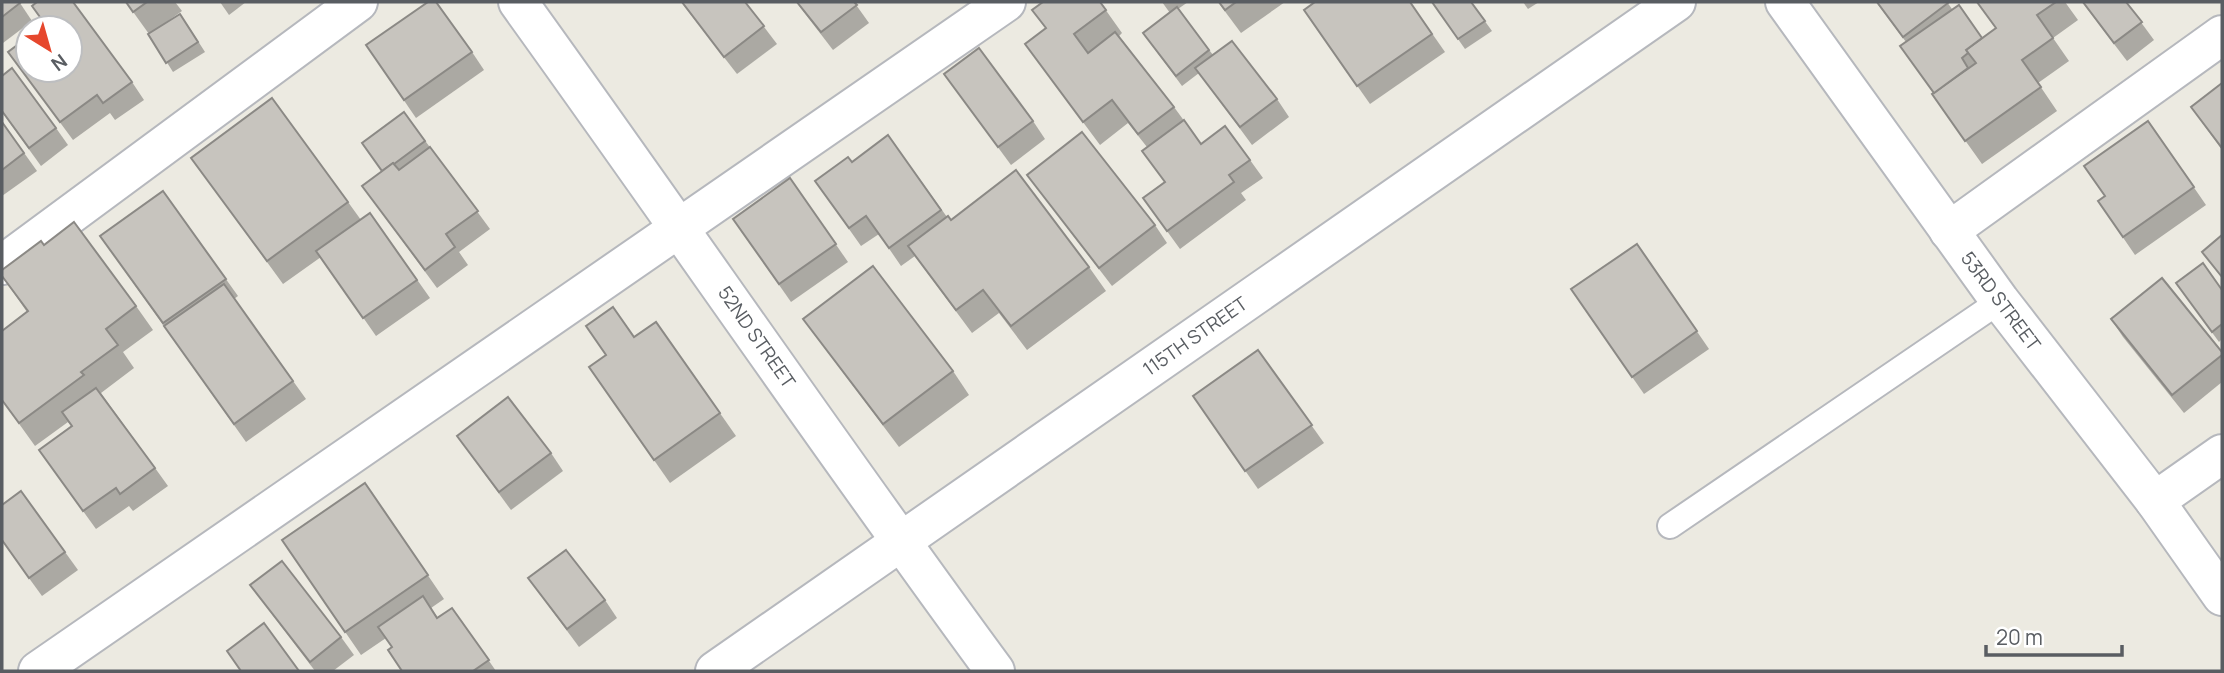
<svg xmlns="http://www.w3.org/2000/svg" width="2224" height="673" viewBox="0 0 2224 673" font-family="Manrope,sans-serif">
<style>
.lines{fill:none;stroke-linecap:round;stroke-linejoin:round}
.service-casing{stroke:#b6b8bd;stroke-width:28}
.minor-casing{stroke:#b6b8bd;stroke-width:42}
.service{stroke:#fff;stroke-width:24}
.minor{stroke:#fff;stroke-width:38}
.wall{fill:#aba9a3}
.building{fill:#c7c4be;stroke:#8b8985;stroke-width:2}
.labels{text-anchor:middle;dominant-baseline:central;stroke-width:7;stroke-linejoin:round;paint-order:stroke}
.street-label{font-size:19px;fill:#595d62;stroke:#fff}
</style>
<rect width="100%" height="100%" fill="#eceae1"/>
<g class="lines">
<defs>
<polyline id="service" points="1670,526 2000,301"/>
<g id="minor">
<path d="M518,2C678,224 833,451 995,671"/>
<polyline points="1785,2 2000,301 2155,501 2222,596"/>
<polyline points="1949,231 2222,35"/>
<polyline points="2,265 358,2"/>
<polyline points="2155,501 2222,454"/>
<polyline points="38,671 1006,2"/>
<polyline points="715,671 1676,2"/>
</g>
</defs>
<!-- service casing -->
<use href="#service" class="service-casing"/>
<!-- minor casing -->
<use href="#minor" class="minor-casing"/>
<!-- service -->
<use href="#service" class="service"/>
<!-- minor -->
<use href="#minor" class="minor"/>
</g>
<!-- wall -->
<g class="wall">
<polygon points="2,2 20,3 32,21 3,43 2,41"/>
<polygon points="126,2 175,2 182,11 165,23 187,24 205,52 173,72 149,34"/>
<polygon points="220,2 246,2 229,15"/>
<polygon points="681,2 745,2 777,44 737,74"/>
<polygon points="796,2 854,2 869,23 833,50"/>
<polygon points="1100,2 1122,33 1119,36 1174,107 1201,144 1250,160 1263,178 1241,193 1246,200 1180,249 1143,198 1164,182 1147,147 1128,123 1100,145 1025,44 1046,29 1032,10"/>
<polygon points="1162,2 1188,2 1178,9 1213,55 1277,99 1289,117 1252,145 1199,73 1182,86 1143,33 1170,13"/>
<polygon points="1218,2 1285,2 1241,33"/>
<polygon points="1410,2 1445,52 1370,104 1304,10"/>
<polygon points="1432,2 1471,2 1492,31 1465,49"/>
<polygon points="1523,2 1539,2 1528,9"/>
<polygon points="1876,2 1947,2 1952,9 1982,38 1996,28 1977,2 2065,2 2078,20 2053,38 2069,61 2038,83 2057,111 1982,164 1932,94 1934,93 1906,42"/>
<polygon points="2082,2 2126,2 2154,40 2127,61"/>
<polygon points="32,6 132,82 144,100 115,120 110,113 73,140 8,52 45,24"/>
<polygon points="366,45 472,52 484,70 416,118"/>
<polygon points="944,74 1033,121 1045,139 1011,165"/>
<polygon points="2,76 56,128 68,145 41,166 2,112"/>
<polygon points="2222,83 2222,150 2191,107"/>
<polygon points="404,112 490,229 459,252 468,265 437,288 362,186 382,171"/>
<polygon points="2148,121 2206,205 2135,255 2098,201 2105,196"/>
<polygon points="2,122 37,171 2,196"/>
<polygon points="888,135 947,217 951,220 1089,267 1106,291 1027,350 999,313 972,333 915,256 901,266 879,234 861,246 815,181 852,162"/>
<polygon points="1027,175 1155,225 1167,243 1112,286"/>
<polygon points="790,178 848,262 791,302 733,219"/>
<polygon points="208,181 348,202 361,220 370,213 430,298 376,336 321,257 283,284"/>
<polygon points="163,191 238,296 234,299 306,399 246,442 100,236"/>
<polygon points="1637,244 1709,349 1644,394 1571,289"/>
<polygon points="44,245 136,306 153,330 123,352 134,368 101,393 168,486 133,511 129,506 96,529 39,450 71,426 68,422 35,446 2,400 27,312 2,276"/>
<polygon points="2176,283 2222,290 2222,339 2219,342"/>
<polygon points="803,319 953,371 969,395 899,447"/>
<polygon points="2111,319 2222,352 2222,382 2184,413 2123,337"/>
<polygon points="656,322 736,436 670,483 589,367"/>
<polygon points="1258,350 1324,443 1258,489 1193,396"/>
<polygon points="457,436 551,453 563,471 511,510"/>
<polygon points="365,483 444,599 431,608 438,618 452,608 496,671 402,671 392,648 386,638 361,655 282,540"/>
<polygon points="21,491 78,570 42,596 2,541"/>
<polygon points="528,578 605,600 617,618 579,647"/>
<polygon points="250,585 341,637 354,655 333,671 315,671"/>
</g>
<!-- building -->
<g class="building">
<polygon points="2,2 19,2 20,3 2,17"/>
<polygon points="37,2 73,2 132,82 103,103 97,95 60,122 8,52 28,37 28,70 70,70 70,28 40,28 45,24 32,6"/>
<polygon points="126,2 147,2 133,12"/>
<polygon points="428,2 436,2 472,52 404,100 366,45"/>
<polygon points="682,2 745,2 764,26 724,57"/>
<polygon points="797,2 854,2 857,5 821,32"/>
<polygon points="1043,2 1100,2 1106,10 1074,34 1088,53 1115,32 1174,107 1138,134 1112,100 1083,122 1025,44 1046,28 1032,10"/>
<polygon points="1219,2 1236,2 1225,10"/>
<polygon points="1315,2 1410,2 1432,34 1357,86 1304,10"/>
<polygon points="1432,2 1471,2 1485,21 1458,39"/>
<polygon points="1877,2 1947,2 1948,3 1903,37"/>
<polygon points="1977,2 2056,2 2037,15 2053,38 2022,60 2041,87 1965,141 1932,94 1976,63 1966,50 1996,28"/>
<polygon points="2083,2 2126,2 2142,22 2114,43"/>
<polygon points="1959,5 1982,38 1966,50 1968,53 1962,58 1968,68 1934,93 1900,46"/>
<polygon points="1177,7 1209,50 1176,76 1143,33"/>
<polygon points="180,14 198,42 166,63 148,34"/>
<polygon points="1232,41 1277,99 1240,127 1195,68"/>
<polygon points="979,48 1033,121 998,147 944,74"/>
<polygon points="12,68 56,128 29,148 2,111 2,76"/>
<polygon points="2222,83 2222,148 2191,107"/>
<polygon points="272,98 348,202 267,261 191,158"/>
<polygon points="404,112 425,141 394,164 393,163 382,171 362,143"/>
<polygon points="1184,120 1201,144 1225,126 1250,160 1229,175 1234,182 1167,231 1143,198 1165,182 1142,151"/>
<polygon points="2148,121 2194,187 2123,237 2098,201 2105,196 2084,166"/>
<polygon points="2,122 24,153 2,170"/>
<polygon points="1082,132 1155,225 1099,268 1027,175"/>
<polygon points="888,135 941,210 889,248 866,216 849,228 815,181 848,157 852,162"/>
<polygon points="430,147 478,211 446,234 455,247 425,270 362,186 393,163 399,170"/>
<polygon points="1016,170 1089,267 1011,326 983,290 956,310 908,246 948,216 951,220"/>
<polygon points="790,178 836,244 779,284 733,219"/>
<polygon points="163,191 226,279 163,323 100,236"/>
<polygon points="370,213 417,280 363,318 316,251"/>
<polygon points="74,222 136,306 106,329 118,345 81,372 84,375 19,423 2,400 2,331 28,311 2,276 2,270 41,241 44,245"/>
<polygon points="2222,235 2222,277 2202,252"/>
<polygon points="1637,244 1697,331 1632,377 1571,289"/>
<polygon points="2203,263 2222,290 2222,324 2212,332 2176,283"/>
<polygon points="873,266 953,371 883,424 803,319"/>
<polygon points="2162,278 2222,352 2222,355 2172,395 2111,319"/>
<polygon points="224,284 293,381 234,424 164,326"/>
<polygon points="613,307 634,337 656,322 720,413 654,460 589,367 606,355 586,326"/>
<polygon points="1258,350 1312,425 1245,471 1193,396"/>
<polygon points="96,388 155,468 120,494 116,488 83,511 39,450 72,426 62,412"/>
<polygon points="508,397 551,453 499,492 457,436"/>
<polygon points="365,483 428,575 345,632 282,540"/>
<polygon points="21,491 65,552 29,578 2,540 2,505"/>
<polygon points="566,550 605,600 567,629 528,578"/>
<polygon points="282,561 341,637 310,662 250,585"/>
<polygon points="423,596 437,618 452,608 489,660 473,671 402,671 388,650 392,647 378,627"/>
<polygon points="264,623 299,671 241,671 227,651"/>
</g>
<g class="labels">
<!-- street labels -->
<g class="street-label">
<text transform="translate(2001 301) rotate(53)">53RD STREET</text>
<text transform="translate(1195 336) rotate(-35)">115TH STREET</text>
<text transform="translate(757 337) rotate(55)">52ND STREET</text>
</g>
</g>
<!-- border -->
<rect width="2224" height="673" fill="none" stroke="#595d62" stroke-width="7"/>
<!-- north arrow -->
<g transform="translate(49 49) rotate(143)"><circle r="33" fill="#ffffff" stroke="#bdbec0" stroke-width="2"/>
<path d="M0-5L12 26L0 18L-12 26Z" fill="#e6472d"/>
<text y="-10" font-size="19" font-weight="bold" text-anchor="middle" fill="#595d62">N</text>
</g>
<!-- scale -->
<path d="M1986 645v10h136v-10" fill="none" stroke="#595d62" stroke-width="3.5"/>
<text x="1996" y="645" font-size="21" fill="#595d62" stroke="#ffffff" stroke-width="5" paint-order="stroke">20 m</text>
</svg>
